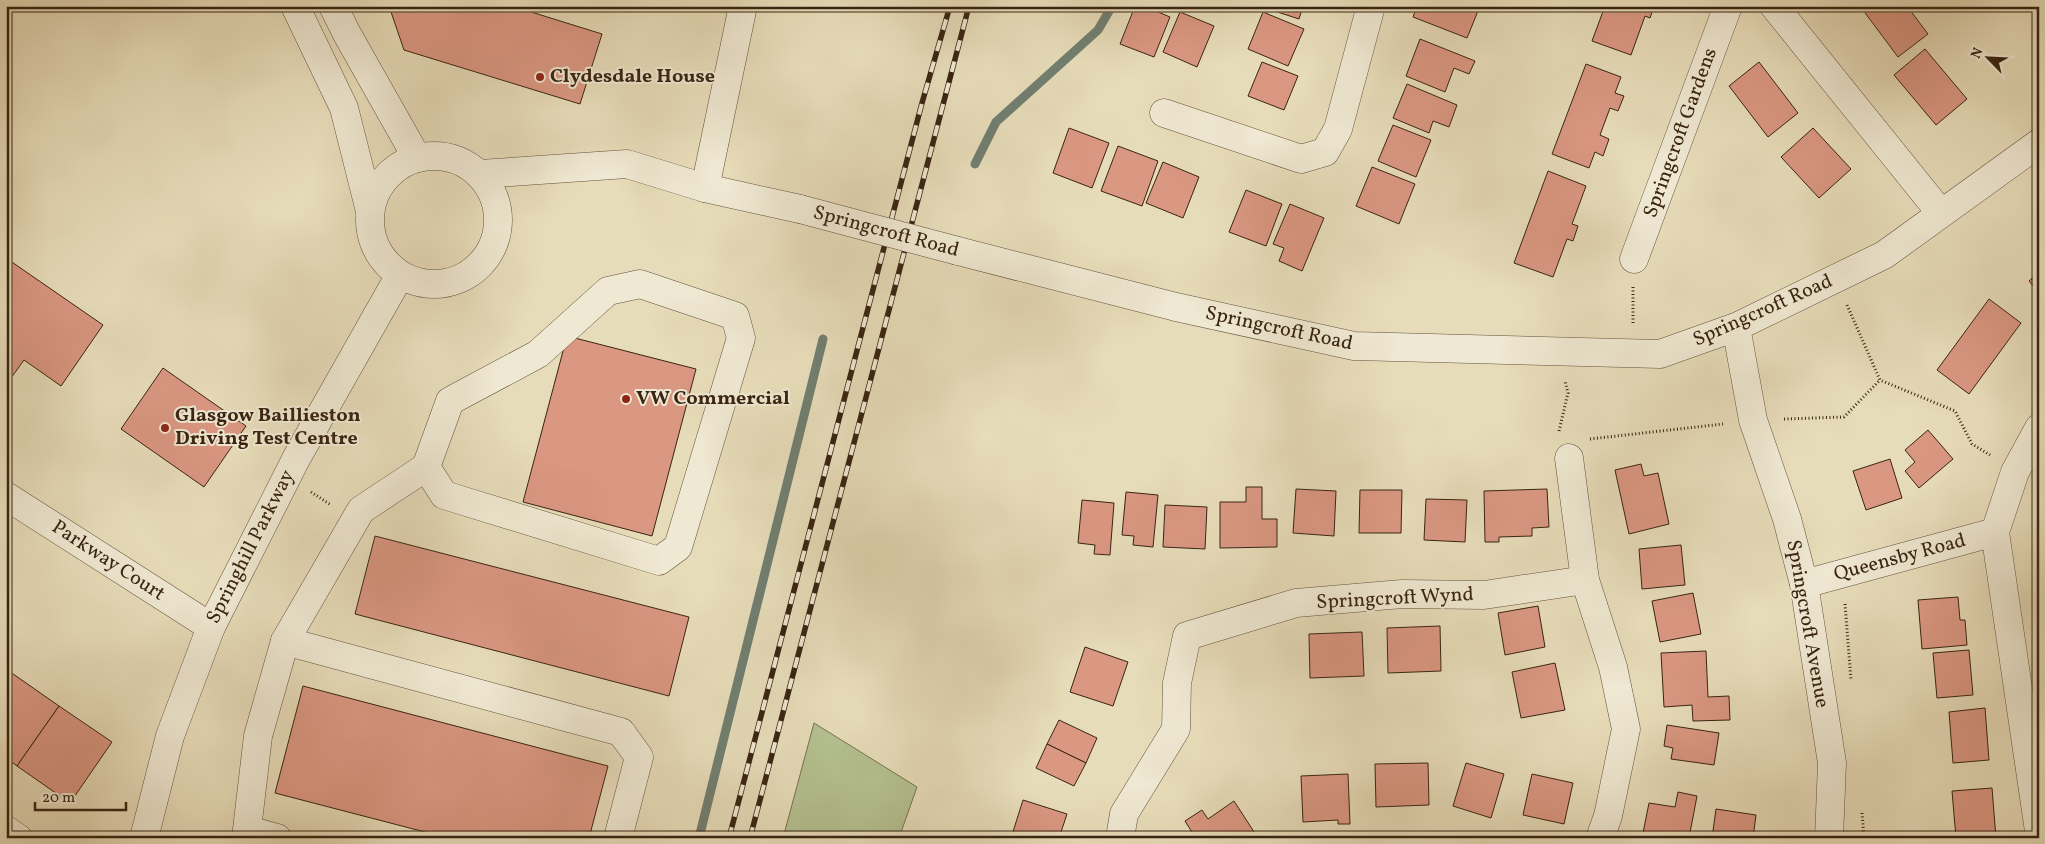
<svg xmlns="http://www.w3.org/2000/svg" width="2045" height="844" viewBox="0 0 2045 844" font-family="Vollkorn,serif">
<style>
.green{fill:#b4c090;stroke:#767251}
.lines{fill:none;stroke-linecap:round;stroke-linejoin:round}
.stream{stroke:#717f71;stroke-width:9}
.building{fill:#da9782;stroke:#392412}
.minor-casing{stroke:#64523c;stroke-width:29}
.path{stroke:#392412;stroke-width:3;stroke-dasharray:1 2.5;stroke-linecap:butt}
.minor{stroke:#efe8d2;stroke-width:28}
.rail-casing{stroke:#392412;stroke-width:5.5}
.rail{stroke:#efe8d2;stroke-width:4;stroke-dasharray:11;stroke-linecap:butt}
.minor-bridge-casing{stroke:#64523c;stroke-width:29;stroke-linecap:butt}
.minor-bridge{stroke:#efe8d2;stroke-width:28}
.poi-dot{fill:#8f2418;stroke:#efe8d2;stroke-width:2}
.labels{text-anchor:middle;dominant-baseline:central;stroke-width:4;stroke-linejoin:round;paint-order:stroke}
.poi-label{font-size:20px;font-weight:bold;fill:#392412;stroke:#efe8d2;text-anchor:start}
.street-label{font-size:20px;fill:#392412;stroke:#efe8d2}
</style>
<rect width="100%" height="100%" fill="#e7dcb9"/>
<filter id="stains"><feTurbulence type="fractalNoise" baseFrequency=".004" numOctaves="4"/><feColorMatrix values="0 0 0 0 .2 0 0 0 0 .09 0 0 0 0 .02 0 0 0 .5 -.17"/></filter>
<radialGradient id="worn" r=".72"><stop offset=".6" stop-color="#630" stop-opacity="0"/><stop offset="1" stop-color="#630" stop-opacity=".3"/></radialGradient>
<!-- green -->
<polygon class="green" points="814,723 917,787 899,838 783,838"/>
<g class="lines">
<!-- stream -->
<g class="stream">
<polyline points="975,164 996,122 1098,30 1112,6"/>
<polyline points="699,838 823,339"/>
</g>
</g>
<!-- building -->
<g class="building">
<polygon points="389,6 512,6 602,34 580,104 404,50"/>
<polygon points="1135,6 1144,6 1170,17 1154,57 1120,44"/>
<polygon points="1259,6 1303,6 1299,19"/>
<polygon points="1417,6 1480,6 1467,38 1413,17"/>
<polygon points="1605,6 1654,6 1650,18 1645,16 1631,55 1592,41"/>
<polygon points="1860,6 1907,6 1928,34 1898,57"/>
<polygon points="1180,12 1214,26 1197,67 1163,52"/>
<polygon points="1263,12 1304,29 1288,66 1248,49"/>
<polygon points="1420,39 1475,61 1469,74 1454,68 1445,92 1406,76"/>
<polygon points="1925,49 1967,99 1936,125 1894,75"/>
<polygon points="1262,62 1298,76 1284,110 1248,96"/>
<polygon points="1759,62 1798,113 1768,137 1729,86"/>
<polygon points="1586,64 1621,77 1615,93 1624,96 1618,111 1610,108 1600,135 1609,139 1603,156 1595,152 1589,168 1552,154"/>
<polygon points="1407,84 1457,105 1449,127 1433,121 1429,133 1393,118"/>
<polygon points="1393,125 1431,140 1416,177 1378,161"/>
<polygon points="1069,128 1109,143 1092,188 1053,173"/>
<polygon points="1813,128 1851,169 1819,198 1781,157"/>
<polygon points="1118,146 1158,161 1142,206 1101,191"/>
<polygon points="1163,162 1199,177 1183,218 1146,203"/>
<polygon points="1372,167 1415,184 1399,224 1356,206"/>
<polygon points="1548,171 1586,186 1572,224 1578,226 1573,241 1567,239 1553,277 1514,263"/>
<polygon points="1246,190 1282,204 1266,246 1229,232"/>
<polygon points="1290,204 1324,218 1302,271 1279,261 1284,248 1273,244"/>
<polygon points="6,258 103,325 61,386 24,360 6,385"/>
<polygon points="2039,272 2039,293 2029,281"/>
<polygon points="1989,299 2021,323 1969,394 1937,370"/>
<polygon points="567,336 696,369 652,536 523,502"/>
<polygon points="163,368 246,426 204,487 121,429"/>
<polygon points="1928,430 1953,459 1919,488 1905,471 1915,462 1905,450"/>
<polygon points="1890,459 1902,498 1866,510 1853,471"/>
<polygon points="1641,464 1644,476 1658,473 1669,524 1629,534 1615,470"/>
<polygon points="1246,487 1262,487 1262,519 1277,519 1277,547 1220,548 1220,502 1246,502"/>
<polygon points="1296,489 1336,491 1334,536 1293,533"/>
<polygon points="1547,489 1549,527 1532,528 1532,536 1499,537 1499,542 1485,542 1484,491"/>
<polygon points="1360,490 1402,490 1401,533 1359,533"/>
<polygon points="1126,492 1158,495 1153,547 1133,545 1134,536 1122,535"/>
<polygon points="1426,499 1467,500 1465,542 1424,540"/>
<polygon points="1082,500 1114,503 1110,555 1094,554 1095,545 1078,543"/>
<polygon points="1165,505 1207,507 1205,549 1163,547"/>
<polygon points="375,536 689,617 669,696 355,614"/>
<polygon points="1681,545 1685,585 1642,589 1639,549"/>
<polygon points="1693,593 1701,634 1660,642 1652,601"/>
<polygon points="1958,597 1960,620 1965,620 1967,645 1922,649 1918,600"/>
<polygon points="1538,606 1545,647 1505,655 1498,613"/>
<polygon points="1440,626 1441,671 1388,673 1387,628"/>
<polygon points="1362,632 1364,676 1310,678 1309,634"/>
<polygon points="1085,647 1128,662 1113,706 1070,692"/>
<polygon points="1969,650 1973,695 1937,698 1933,653"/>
<polygon points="1706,651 1708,697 1729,696 1730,720 1693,721 1692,705 1664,707 1661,653"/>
<polygon points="1555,663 1565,710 1521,718 1512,672"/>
<polygon points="6,669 59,706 17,766 6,758"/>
<polygon points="303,686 608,766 589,838 448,838 275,793"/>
<polygon points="59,706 112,742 70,803 17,766"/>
<polygon points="1985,708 1989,760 1953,763 1949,712"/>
<polygon points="1059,720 1097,738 1086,763 1047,744"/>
<polygon points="1667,725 1719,733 1714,765 1671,759 1673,748 1664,746"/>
<polygon points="1047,744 1086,763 1074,786 1036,768"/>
<polygon points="1428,763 1429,805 1376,807 1375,764"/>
<polygon points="1466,763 1504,774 1491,818 1453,806"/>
<polygon points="1348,774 1350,824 1338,824 1338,820 1303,822 1301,776"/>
<polygon points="1532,774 1573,783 1564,824 1523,815"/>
<polygon points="1992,788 1996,838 1956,838 1952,791"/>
<polygon points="1678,792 1697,796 1689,838 1642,838 1649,803 1675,807"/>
<polygon points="1023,800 1067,814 1059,838 1011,838"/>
<polygon points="1234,801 1258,838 1194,838 1195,837 1185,821 1202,810 1208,819"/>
<polygon points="1716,809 1756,815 1753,838 1712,838"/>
</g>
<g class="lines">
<defs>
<g id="minor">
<polyline points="295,6 344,108 370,211"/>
<polyline points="333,6 347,34 417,158"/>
<polyline points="1774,6 1940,212"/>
<polyline points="1164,113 1301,159 1325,152 1338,129 1371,6"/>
<circle cx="434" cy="220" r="64"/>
<polyline points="480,174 627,164 705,188 800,209"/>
<polyline points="705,188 743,6"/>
<polyline points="958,251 1176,307 1354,346 1660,354 1736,327 1884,255 2039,143"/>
<polyline points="1634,259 1728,6"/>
<polygon points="640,284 735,316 741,338 678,547 659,561 444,495 426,467 450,401 538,354 608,291"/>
<polyline points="1736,327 1753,420 1787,519 1804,584 1832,763 1829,838"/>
<polyline points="2039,428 2015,472 1995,532 2039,831"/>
<polyline points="1569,458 1585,580 1613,667 1626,729 1608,816 1600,838"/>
<polyline points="6,496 211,627"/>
<polyline points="1804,584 1995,532"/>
<polyline points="285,641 621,732 639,757 618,838"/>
<polyline points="6,830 18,838"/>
<polyline points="248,830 277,838"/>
<polyline points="144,838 170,736 211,627 297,457 400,275"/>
<polyline points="246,838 258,736 285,641 361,510 426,467"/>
<polyline points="1120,838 1124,814 1176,729 1177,683 1187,636 1296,603 1402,594 1484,595 1585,580"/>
</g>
</defs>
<!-- minor casing -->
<use href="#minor" class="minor-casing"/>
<!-- path -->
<g class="path">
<polyline points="1847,305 1880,380 1955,411 1972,444 1990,455"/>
<polyline points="1633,323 1633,287"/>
<polyline points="1784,419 1844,417 1880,380"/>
<polyline points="1559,431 1568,393 1565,381"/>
<polyline points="1590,439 1723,424"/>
<polyline points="311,492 331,505"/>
<polyline points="1845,604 1851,680"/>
<polyline points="1862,813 1864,838"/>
</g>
<!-- minor -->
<use href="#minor" class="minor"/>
<defs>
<g id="rail">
<polyline points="729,838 922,103 950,6"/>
<polyline points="750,838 969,6"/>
</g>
</defs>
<!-- rail casing -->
<use href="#rail" class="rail-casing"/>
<!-- rail -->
<use href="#rail" class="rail"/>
<defs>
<polyline id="minor-bridge" points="800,209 958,251"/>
</defs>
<!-- minor-bridge casing -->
<use href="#minor-bridge" class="minor-bridge-casing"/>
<!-- minor-bridge -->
<use href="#minor-bridge" class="minor-bridge"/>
</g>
<!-- markers -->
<g class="poi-dot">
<circle cx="540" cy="77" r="5"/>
<circle cx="626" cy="399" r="5"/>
<circle cx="165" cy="428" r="5"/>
</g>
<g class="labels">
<!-- poi labels -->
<g class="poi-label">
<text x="550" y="77">Clydesdale House</text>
<text x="636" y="399">VW Commercial</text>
<text x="175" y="416">Glasgow Baillieston<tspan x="175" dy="23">Driving Test Centre</tspan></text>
</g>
<!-- street labels -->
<g class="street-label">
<text transform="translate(1681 133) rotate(-70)">Springcroft Gardens</text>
<text transform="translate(886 232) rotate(15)">Springcroft Road</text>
<text transform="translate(1763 311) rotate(-24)">Springcroft Road</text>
<text transform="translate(1279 329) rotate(12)">Springcroft Road</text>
<text transform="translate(251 547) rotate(-63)">Springhill Parkway</text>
<text transform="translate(1900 558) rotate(-15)">Queensby Road</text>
<text transform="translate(108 561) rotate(33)">Parkway Court</text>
<text transform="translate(1395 599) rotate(-3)">Springcroft Wynd</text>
<text transform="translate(1807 624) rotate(80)">Springcroft Avenue</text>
</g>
</g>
<!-- margin -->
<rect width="2045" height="844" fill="none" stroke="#e7dcb9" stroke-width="25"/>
<rect x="8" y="8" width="2030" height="829" fill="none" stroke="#392412" stroke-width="2.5"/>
<rect x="12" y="12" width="2020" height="819" fill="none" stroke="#392412"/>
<!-- north arrow -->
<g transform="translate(1988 58) rotate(294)" stroke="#efe8d2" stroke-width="4" paint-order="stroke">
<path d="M0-4L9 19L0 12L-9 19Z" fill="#392412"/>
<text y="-8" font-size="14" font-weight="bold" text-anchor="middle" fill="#392412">N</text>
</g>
<!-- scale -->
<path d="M35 802v8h91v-8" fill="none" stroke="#392412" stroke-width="2.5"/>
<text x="42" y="802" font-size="15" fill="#392412" stroke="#efe8d2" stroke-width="4" paint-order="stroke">20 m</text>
<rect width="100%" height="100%" filter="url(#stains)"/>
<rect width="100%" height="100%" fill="url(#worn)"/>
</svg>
